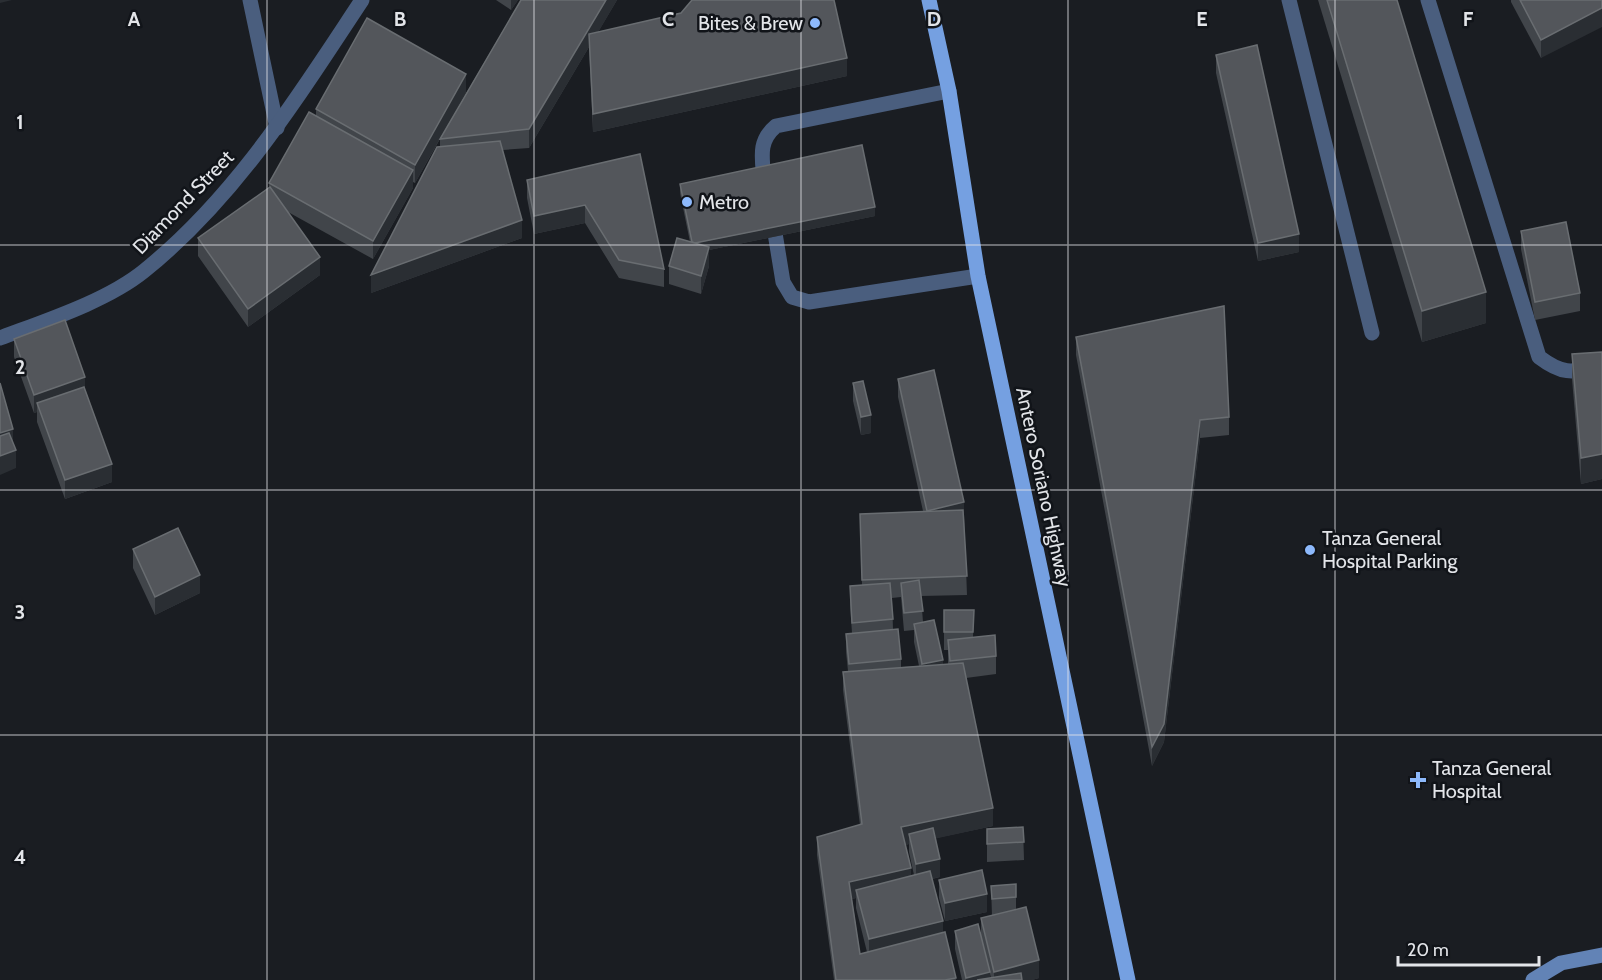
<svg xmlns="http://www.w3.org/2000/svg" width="1602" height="980" viewBox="0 0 1602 980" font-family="Cabin,sans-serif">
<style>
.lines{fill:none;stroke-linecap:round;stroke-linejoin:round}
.lane{stroke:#4a5e7e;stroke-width:15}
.street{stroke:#4a5e7e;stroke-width:15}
.secondary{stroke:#6283b6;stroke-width:15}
.primary{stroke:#75a0e1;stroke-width:15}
.wall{fill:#41454a;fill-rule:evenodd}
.shaded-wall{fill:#2a2e33}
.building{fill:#53565b;stroke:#696d71;stroke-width:1.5}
.grid{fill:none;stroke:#e3e5e9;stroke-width:1.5;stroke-opacity:0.55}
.poi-dot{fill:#8db9fc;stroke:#111419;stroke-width:2}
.labels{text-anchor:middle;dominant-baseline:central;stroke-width:5;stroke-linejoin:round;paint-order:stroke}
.poi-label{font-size:20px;fill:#e3e5e9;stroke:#111419;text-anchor:start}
.street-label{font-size:20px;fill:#e3e5e9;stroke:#111419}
.grid-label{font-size:20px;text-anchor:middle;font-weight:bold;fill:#e3e5e9;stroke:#111419;stroke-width:5;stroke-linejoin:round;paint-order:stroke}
</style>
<rect width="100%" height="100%" fill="#1a1d22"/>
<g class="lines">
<!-- lane -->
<g class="lane">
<polyline points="1289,0 1372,333"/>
<path d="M764,179C762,157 758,141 776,126L949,91"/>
<polyline points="774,227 783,282 792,297 809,302 978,276"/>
</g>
<!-- street -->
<g class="street">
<polyline points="250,0 277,128"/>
<path d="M1428,0L1539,357C1564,376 1573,372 1602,366"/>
<path d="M0,338C45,321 107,301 144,271C236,197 297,98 362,0"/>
</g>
<!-- secondary -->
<polyline class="secondary" points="1533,980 1561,963 1602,955"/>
<!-- primary -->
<polyline class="primary" points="929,0 949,91 978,276 1128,980"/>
</g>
<!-- wall -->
<g class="wall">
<polygon points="496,0 518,0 511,10"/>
<polygon points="521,0 617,0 598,32 847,76 593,132 589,47 529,148 503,150 522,238 371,293 440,147 440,139 415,183 413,182 413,188 373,259 288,212 320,275 248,327 198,256 198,238 269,188 269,183 316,116 316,109 466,92 442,134"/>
<polygon points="1318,0 1397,0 1486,323 1422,342"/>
<polygon points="1511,0 1602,0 1541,58 1511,2"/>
<polygon points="1216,55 1299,252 1258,261 1216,73"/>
<polygon points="640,154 664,269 664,287 619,278 585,223 534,234 527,198 527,180"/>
<polygon points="680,184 875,216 709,250 709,266 701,294 669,284 669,266 690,242 680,193"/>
<polygon points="1521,231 1580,293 1580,311 1535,320 1521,249"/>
<polygon points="1076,337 1229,417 1229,435 1200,438 1164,742 1152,766 1076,355"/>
<polygon points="14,339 85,390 112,482 65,499 37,422 37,412 34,413 14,357"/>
<polygon points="1602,352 1602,479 1581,484 1572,379 1572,354"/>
<path d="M898,379L964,514L967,595L921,596L923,622L943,664H948V650H944V610H974L973,637L996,656V674L966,678L993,826L936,838L940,877L932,879L943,932L956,980H834L817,855V837L860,825L843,690V672L848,671L846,652V634L852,633L850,604V586L862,585L860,514L923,511L898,397ZM901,597L904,631L914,630V642L919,666L901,667V659L893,629L892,598ZM909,844V852L914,875L911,876L905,845ZM856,898V908L867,952L860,954L852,899Z"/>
<polygon points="853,383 871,433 861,435 853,401"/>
<polygon points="133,549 200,593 155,615 133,568"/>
<polygon points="1023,827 1024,860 987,862 987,829"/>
<polygon points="939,880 987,912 945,921 939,898"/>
<polygon points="1016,884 1016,909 1039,978 1032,980 962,980 955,949 955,931 990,978 991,978 981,936 981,918 992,916 991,886"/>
</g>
<!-- shaded-wall -->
<g class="shaded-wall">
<polygon points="0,0 12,0 0,3"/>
<polygon points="511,0 518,0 511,10"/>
<polygon points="606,0 617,0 590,46 589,34 589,47 529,148 529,129"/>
<polygon points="1602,8 1602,27 1541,58 1541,40"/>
<polygon points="847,58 847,76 593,132 593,114"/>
<polygon points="466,74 466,92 415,183 415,165"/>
<polygon points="413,170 413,188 373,259 373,241"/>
<polygon points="585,205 585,223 534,234 534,216"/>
<polygon points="875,207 875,216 709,250 709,266 701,294 701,276 692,244"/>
<polygon points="522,220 522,238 371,293 371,275"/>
<polygon points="1299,234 1299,252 1258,261 1258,243"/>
<polygon points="320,257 320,275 248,327 248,309"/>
<polygon points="1486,292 1486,323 1422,342 1422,311"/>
<polygon points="85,377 85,395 37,403 37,412 34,413 34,395"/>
<polygon points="871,415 871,433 861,435 861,417"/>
<polygon points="1200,420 1200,438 1164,742 1152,766 1152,747"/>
<polygon points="13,429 13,447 0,451 0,433"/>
<polygon points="16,450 16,468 0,475 0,456"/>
<polygon points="1602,454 1602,479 1581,484 1581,458"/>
<polygon points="112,464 112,482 65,499 65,480"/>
<polygon points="964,502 964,520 927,511"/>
<polygon points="200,575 200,593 155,615 155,597"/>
<polygon points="943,660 943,678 922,682 922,664"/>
<polygon points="993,808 993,826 911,844 909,834 909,844 901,846 901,827"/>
<polygon points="940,859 940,877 916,882 916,864"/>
<polygon points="911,868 911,886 856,890 856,898 849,900 849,882"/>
<polygon points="987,894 987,912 945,921 945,903"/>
<polygon points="943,921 943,939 869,958 869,939"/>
<polygon points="1039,960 1039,978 1032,980 994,980 994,972"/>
<polygon points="990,972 990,980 966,980 966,978"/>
</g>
<!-- building -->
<g class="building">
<polygon points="521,0 606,0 529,129 440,139"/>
<polygon points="692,0 834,0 847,58 593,114 589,34 681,13"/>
<polygon points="1327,0 1397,0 1486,292 1422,311"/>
<polygon points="1520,0 1602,0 1602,8 1541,40"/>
<polygon points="367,18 466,74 415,165 316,109"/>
<polygon points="1257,45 1299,234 1258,243 1216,55"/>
<polygon points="309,112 413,170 373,241 269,183"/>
<polygon points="500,141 522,220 371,275 437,147"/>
<polygon points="862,145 875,207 695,243 692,242 680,184"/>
<polygon points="640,154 664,269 619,260 585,205 534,216 527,180"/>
<polygon points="270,187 320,257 248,309 198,238"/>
<polygon points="1566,222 1580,293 1535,302 1521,231"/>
<polygon points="677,238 709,247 701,276 669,266"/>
<polygon points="1224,306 1229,417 1200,420 1164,724 1152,747 1076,337"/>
<polygon points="65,320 85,377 34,395 14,339"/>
<polygon points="1602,352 1602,454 1581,458 1572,354"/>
<polygon points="934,370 964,502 927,511 898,379"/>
<polygon points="863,381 871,415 861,417 853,383"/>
<polygon points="0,383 13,429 0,433"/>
<polygon points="84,387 112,464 65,480 37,403"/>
<polygon points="9,433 16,450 0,456 0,436"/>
<polygon points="963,510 967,576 862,580 860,514"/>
<polygon points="178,528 200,575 155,597 133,549"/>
<polygon points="919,580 923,611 904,613 901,583"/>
<polygon points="890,583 893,619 852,623 850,586"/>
<polygon points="944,610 974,610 973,632 944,632"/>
<polygon points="934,620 943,660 922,664 914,624"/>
<polygon points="898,629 901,659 849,664 846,634"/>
<polygon points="995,635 996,656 950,661 948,640"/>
<polygon points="963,663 993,808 901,827 911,868 849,882 860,954 945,932 956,978 945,980 836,980 817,837 862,824 843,672"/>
<polygon points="1023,827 1024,842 987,844 987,829"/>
<polygon points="933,828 940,859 916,864 909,834"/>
<polygon points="982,870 987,894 945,903 939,880"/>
<polygon points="930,871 943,921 869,939 856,890"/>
<polygon points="1016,884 1016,897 992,899 991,886"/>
<polygon points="1026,907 1039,960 994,972 981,918"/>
<polygon points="978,924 990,972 966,978 955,931"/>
<polygon points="1021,973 1022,980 977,980"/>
</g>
<!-- grid -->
<path class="grid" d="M267,0V980M534,0V980M801,0V980M1068,0V980M1335,0V980M0,245H1602M0,490H1602M0,735H1602"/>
<!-- markers -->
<g class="poi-dot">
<circle cx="815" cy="23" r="6"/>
<circle cx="687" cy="202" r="6"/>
<circle cx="1310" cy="550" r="6"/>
<path d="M1415 771h6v6h6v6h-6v6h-6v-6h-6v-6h6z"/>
</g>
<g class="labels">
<!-- poi labels -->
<g class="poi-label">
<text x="803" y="23" text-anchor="end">Bites &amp; Brew</text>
<text x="699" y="202">Metro</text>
<text x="1322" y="538">Tanza General<tspan x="1322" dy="23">Hospital Parking</tspan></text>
<text x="1432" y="768">Tanza General<tspan x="1432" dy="23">Hospital</tspan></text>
</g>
<!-- street labels -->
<g class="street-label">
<text transform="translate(183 202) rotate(-46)">Diamond Street</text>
<text transform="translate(1044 487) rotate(78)">Antero Soriano Highway</text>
</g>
</g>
<g class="grid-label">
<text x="134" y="26">A</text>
<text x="400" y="26">B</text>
<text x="668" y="26">C</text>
<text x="934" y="26">D</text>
<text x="1202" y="26">E</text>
<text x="1468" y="26">F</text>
<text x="20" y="129">1</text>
<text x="20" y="374">2</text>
<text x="20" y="619">3</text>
<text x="20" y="864">4</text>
</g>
<!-- scale -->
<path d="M1398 956v9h141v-9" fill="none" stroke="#e3e5e9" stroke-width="3"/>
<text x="1407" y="956" font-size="18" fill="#e3e5e9" stroke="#111419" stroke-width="4.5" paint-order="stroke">20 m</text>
</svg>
